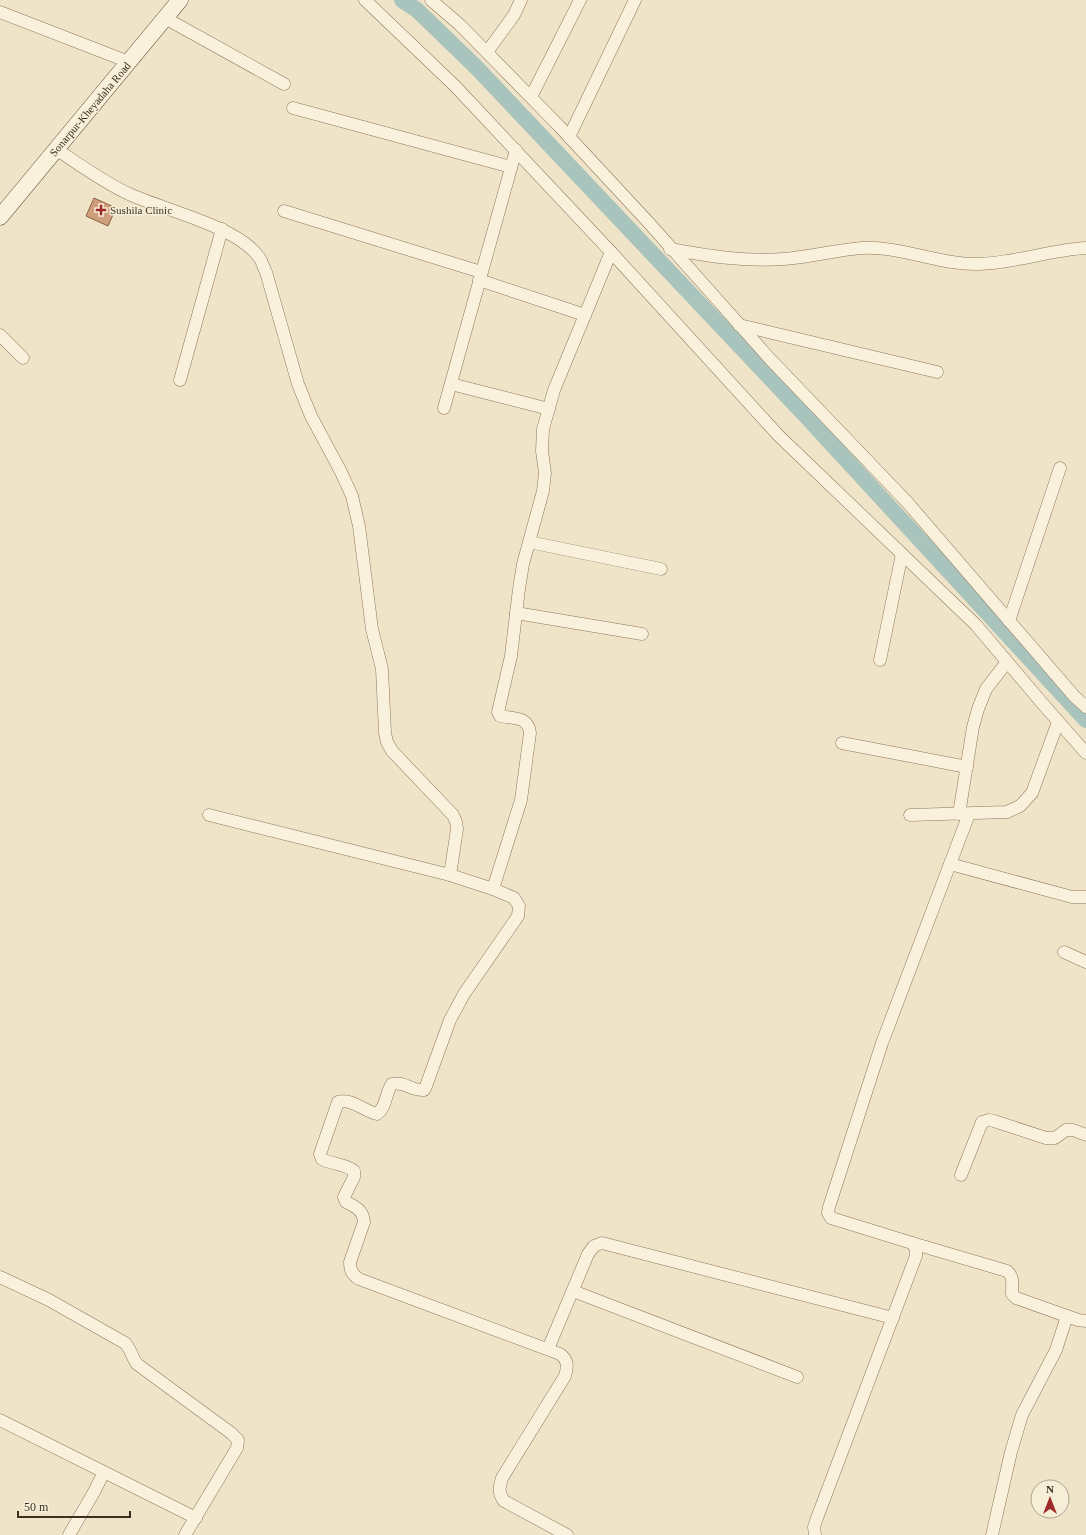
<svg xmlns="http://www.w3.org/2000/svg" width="1086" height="1535" viewBox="0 0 1086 1535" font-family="'Times New Roman',serif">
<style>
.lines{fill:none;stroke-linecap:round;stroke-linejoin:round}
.canal{stroke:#a9c4bc;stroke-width:16}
.building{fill:#cf9f7d;stroke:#8d5f41}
.minor-casing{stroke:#8d765c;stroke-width:13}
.secondary-casing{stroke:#6f573f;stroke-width:17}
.minor{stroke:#faf1dc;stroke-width:12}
.secondary{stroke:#faf1dc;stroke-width:16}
.poi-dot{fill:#9e2a2b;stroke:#f7eed8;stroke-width:1.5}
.labels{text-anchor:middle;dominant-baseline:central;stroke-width:3;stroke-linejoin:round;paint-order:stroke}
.street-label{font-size:11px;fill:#3d2e20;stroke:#f7eed8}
.poi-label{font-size:11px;fill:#3d2e20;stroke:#f7eed8;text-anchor:start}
</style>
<rect width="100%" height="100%" fill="#f0e4c8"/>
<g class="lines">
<!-- canal -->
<polyline class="canal" points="402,0 417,10 476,67 804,414 1086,720"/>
</g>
<!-- building -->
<polygon class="building" points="94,198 116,208 108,226 86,216"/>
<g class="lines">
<defs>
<g id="minor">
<polyline points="365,0 455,86 611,252 779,436 976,625 1042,703 1086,753"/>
<polyline points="431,0 460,25 559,126 649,223 770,359 907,502 1074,696 1086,707"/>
<polyline points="0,12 129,62"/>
<polyline points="165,18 284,84"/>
<polyline points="487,52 514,15 521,0"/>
<polyline points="531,97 580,0"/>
<polyline points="293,108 511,167"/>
<polyline points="569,137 635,0"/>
<path d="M56,149C80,165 103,182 129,194C164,210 236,226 258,256C262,260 263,267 266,272L298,384L311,416L341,472L352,496L359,526L372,629L382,669L385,733L387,742L392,751L453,815L456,822L457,829L450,875L493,889L514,898L519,906L518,916L464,994L450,1020L426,1086L424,1090C412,1091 404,1081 392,1084C385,1093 387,1107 377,1114C364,1111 352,1098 338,1102L320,1154L322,1159C332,1165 345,1163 354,1171V1177L344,1197L346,1202C356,1207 363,1210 364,1222L350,1262C350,1271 352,1274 359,1279L560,1354C568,1360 568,1366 565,1376L502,1478C499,1488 498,1493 504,1501L567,1535"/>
<polyline points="284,211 481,272"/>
<path d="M670,249C708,256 745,262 784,259C810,257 836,250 862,248C902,246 939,265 979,264C1015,263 1049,250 1086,248"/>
<polyline points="479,280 585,315"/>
<polyline points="739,325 937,372"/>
<polyline points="0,335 23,358"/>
<polyline points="180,380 222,229"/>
<polyline points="451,384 549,409"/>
<polyline points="444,408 516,150"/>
<polyline points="529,542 661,569"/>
<polyline points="516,613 642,634"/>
<polyline points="1009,621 1060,468"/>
<polyline points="880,660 902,554"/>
<polyline points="842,743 967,767"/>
<polyline points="959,814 973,727 978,709 986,689 1007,662"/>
<polyline points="209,815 450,875"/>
<polyline points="910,815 1007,812 1020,806 1032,793 1058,722"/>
<polyline points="950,864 1072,897 1086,897"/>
<path d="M493,889L521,800L530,733C528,716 515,719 500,716L498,712L511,656L519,589L523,564L543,491L545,473L542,451L543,429L554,390L611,252"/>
<polyline points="1064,952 1086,962"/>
<polyline points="961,1175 982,1122 989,1120 994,1121 1046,1138 1055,1138 1066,1130 1073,1130 1086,1135"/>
<path d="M912,1243L1007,1271C1014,1277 1012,1284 1012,1294L1016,1298L1078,1320L1086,1321"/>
<path d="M0,1277L49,1300L125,1343C131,1349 132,1358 137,1364L231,1433L238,1440L237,1448L185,1535"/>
<polyline points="573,1291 797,1377"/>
<polyline points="548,1349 588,1254 594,1246 602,1243 893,1318"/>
<polyline points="0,1420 196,1518"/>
<polyline points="69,1535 94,1492 104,1472"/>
<polyline points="815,1535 814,1527 817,1518 916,1256 916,1249 912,1243 831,1218 828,1213 829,1207 882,1043 969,814"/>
<polyline points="992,1535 1011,1452 1022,1415 1056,1350 1067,1316"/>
</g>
<polyline id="secondary" points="0,217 180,0"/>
</defs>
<!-- minor casing -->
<use href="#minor" class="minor-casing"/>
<!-- secondary casing -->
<use href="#secondary" class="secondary-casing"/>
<!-- minor -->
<use href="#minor" class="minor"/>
<!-- secondary -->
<use href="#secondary" class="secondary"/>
</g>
<!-- markers -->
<path class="poi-dot" d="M99 204h4v4h4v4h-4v4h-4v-4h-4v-4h4z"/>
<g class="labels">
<!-- street labels -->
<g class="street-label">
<text transform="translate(90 109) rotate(-50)">Sonarpur-Kheyadaha Road</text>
</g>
<!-- poi labels -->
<g class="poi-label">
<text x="110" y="210">Sushila Clinic</text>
</g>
</g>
<!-- north arrow -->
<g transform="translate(1050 1499)"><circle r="19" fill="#f7eed8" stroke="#ada18e"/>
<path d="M0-3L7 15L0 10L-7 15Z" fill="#9e2a2b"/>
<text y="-6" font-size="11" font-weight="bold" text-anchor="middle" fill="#3d2e20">N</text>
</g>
<!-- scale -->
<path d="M18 1511v6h112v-6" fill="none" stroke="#3d2e20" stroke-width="2"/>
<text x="24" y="1511" font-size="12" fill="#3d2e20" stroke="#f7eed8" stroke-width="3" paint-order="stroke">50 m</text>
</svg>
